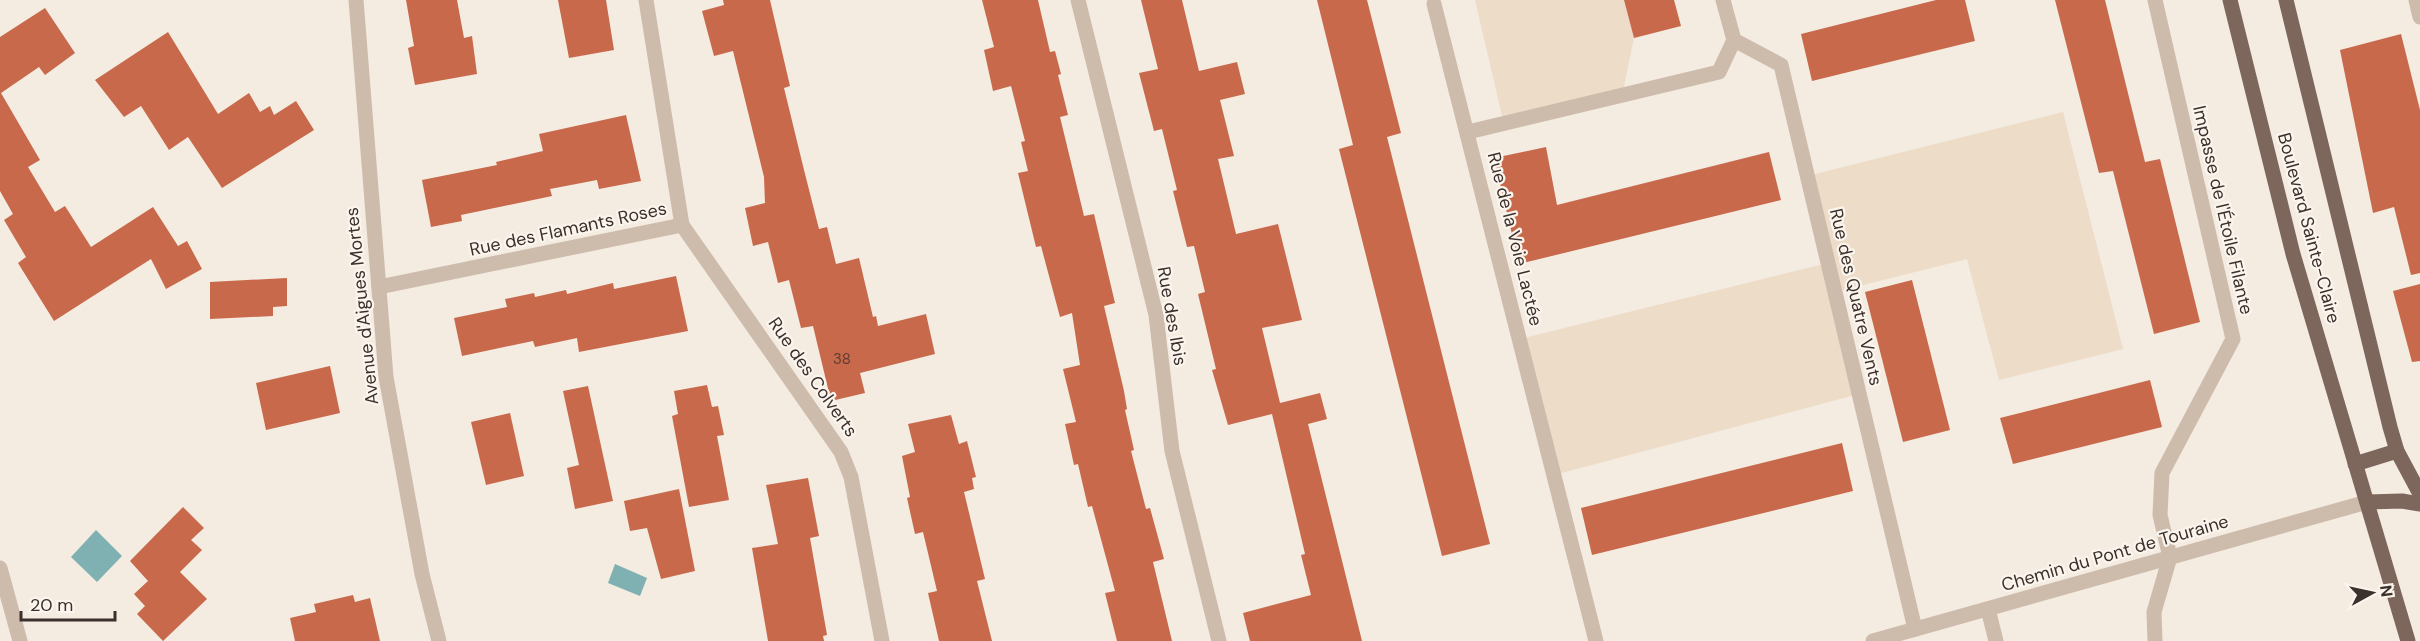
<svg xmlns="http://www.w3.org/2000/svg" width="2420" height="641" viewBox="0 0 2420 641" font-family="'DM Sans',sans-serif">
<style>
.plaza{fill:#ecdcc8}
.water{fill:#7fb0b2}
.building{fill:#c8694b}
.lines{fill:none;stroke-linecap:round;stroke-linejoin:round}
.lane{stroke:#cdbbac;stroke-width:15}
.street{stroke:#cdbbac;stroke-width:15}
.primary{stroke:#7d675c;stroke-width:15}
.labels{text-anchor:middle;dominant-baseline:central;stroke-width:4.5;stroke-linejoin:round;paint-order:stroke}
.number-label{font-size:15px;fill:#5e3e33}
.street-label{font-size:18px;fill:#3b302b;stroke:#fbf5ee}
</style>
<rect width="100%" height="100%" fill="#f4ebe1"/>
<!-- plaza -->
<g class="plaza">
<polygon points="1475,0 1624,0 1634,38 1622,95 1504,124"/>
<polygon points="2063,112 2123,349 1999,380 1967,259 1835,292 1859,394 1554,475 1520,339 1828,263 1807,176"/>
</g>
<!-- water -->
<g class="water">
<polygon points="96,530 122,556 97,582 71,557"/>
<polygon points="615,564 647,578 640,596 608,583"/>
</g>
<!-- building -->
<g class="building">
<polygon points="406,0 457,0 464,38 472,36 477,74 415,85 408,48 414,46"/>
<polygon points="558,0 606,0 614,50 569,58"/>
<polygon points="723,0 770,0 790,86 784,88 804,170 819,229 827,227 836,264 859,258 873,317 876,316 878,326 926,314 935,354 860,373 865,393 831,401 813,326 801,328 789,280 778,283 768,242 753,246 745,208 765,203 764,177 733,51 714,56 702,11 724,5"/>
<polygon points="982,0 1038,0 1050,52 1055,51 1061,74 1058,75 1068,115 1060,117 1084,216 1094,214 1115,303 1104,306 1124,391 1127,409 1125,410 1134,450 1131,451 1146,509 1150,508 1164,559 1153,562 1172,641 1117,641 1105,593 1115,591 1092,506 1088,507 1078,464 1074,465 1065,424 1076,422 1063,369 1080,365 1072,313 1060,317 1041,246 1036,247 1018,173 1028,171 1021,142 1025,141 1011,86 993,91 984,50 994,47"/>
<polygon points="1141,0 1182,0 1199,71 1237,62 1245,94 1220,100 1234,156 1218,159 1236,234 1278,224 1302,320 1262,328 1280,403 1320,393 1327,419 1308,424 1362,641 1250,641 1243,613 1311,595 1301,555 1305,554 1272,414 1228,425 1212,370 1216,369 1198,294 1205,292 1194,246 1187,247 1173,191 1177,190 1162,129 1154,131 1139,73 1158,69"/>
<polygon points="1317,0 1367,0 1401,133 1387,137 1490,544 1442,556 1339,149 1353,145"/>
<polygon points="1624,0 1674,0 1681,26 1634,38"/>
<polygon points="1936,0 1965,0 1975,41 1812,81 1801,34"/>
<polygon points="2055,0 2105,0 2145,162 2160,159 2200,322 2154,334 2113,171 2099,173"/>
<polygon points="45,8 75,53 45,75 39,67 1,93 40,160 28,167 55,212 65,206 91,247 153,207 178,246 187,241 202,269 166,289 151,259 54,321 18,263 26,257 4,220 13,214 0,191 0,37"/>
<polygon points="168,32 218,114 249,93 260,112 270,106 274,115 296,101 314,130 222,188 188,137 169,150 141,106 124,117 95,80"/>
<polygon points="2401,34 2420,110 2420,273 2411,275 2394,207 2373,213 2340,50"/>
<polygon points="626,115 641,181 599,189 597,180 550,189 552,196 461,215 462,221 431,227 422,180 497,165 496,162 543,151 539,134"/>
<polygon points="1546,147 1557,205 1769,152 1781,200 1519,264 1494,158"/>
<polygon points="676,276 688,331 579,352 577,338 535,347 533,341 462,356 454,318 507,307 505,299 534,293 535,297 566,290 567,294 613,283 614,289"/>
<polygon points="287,278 287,306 273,307 273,316 210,319 210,282"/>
<polygon points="1912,280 1950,430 1903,442 1865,292"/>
<polygon points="2420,284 2420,361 2412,362 2393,291"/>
<polygon points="330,366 340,413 266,430 256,383"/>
<polygon points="2150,380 2162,427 2013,464 2000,418"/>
<polygon points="707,385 712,407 718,406 724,435 717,436 729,500 689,507 672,416 678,414 674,391"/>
<polygon points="588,386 613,501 575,509 567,468 579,465 563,391"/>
<polygon points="510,413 524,476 486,485 471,422"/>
<polygon points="951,415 959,444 967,441 976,477 972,478 974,489 964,492 985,579 977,581 992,641 939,641 928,593 937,591 923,532 915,534 907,498 910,497 902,456 915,452 908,424"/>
<polygon points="1842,443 1853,491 1592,555 1581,508"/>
<polygon points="808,478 819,536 810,538 827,635 823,636 824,641 768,641 752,548 778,544 766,485"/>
<polygon points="679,489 695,571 661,579 647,528 630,531 624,501"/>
<polygon points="183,507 204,528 191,540 202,550 180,572 207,599 163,641 137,614 145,606 134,594 148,581 130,561"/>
<polygon points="353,595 355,602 370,598 380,641 295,641 290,618 316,612 314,604"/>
</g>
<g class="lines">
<!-- lane -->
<polyline class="lane" points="0,568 20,641"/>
<!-- street -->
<g class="street">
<polyline points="356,0 386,377 422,574 439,641"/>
<polyline points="1078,0 1156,315 1172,451 1219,641"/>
<polyline points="1723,0 1734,40 1781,65 1915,629"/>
<polyline points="2155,0 2233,339 2162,473 2160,515 2170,557 2154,612 2155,641"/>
<polyline points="2416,0 2420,17"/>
<polyline points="1434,4 1596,641"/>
<polyline points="1468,132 1719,72 1734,40"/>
<polyline points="682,225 841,452 851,477 882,641"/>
<polyline points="379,287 682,225 646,0"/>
<polyline points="1988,609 1996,641"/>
<polyline points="1873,641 2367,502"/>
</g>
<!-- primary -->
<g class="primary">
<polyline points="2230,0 2293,254 2408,641"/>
<polyline points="2286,0 2390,427 2397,451 2420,494"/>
<polyline points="2355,464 2397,451"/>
<polyline points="2367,502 2402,501 2420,504"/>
</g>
</g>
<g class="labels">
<!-- number labels -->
<g class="number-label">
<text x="842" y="359">38</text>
</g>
<!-- street labels -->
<g class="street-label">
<text transform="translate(2223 210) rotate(77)">Impasse de l'Étoile Filante</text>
<text transform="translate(2309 228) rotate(75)">Boulevard Sainte-Claire</text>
<text transform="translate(568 229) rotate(-12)">Rue des Flamants Roses</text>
<text transform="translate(1515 239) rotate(76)">Rue de la Voie Lactée</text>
<text transform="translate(1856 297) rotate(77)">Rue des Quatre Vents</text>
<text transform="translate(362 306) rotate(-96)">Avenue d'Aigues Mortes</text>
<text transform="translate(1172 316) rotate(80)">Rue des Ibis</text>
<text transform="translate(813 377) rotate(55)">Rue des Colverts</text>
<text transform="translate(2115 553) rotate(-16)">Chemin du Pont de Touraine</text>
</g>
</g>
<!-- north arrow -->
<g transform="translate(2372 593) rotate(82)" stroke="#fbf5ee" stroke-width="4.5" paint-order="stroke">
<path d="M0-4.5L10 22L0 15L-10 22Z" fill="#3b302b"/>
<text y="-9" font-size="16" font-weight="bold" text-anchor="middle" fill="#3b302b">N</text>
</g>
<!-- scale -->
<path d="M21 611v9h94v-9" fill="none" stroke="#3b302b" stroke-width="3"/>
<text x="30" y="611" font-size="18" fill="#3b302b" stroke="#fbf5ee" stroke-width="4.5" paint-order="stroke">20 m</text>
</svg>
